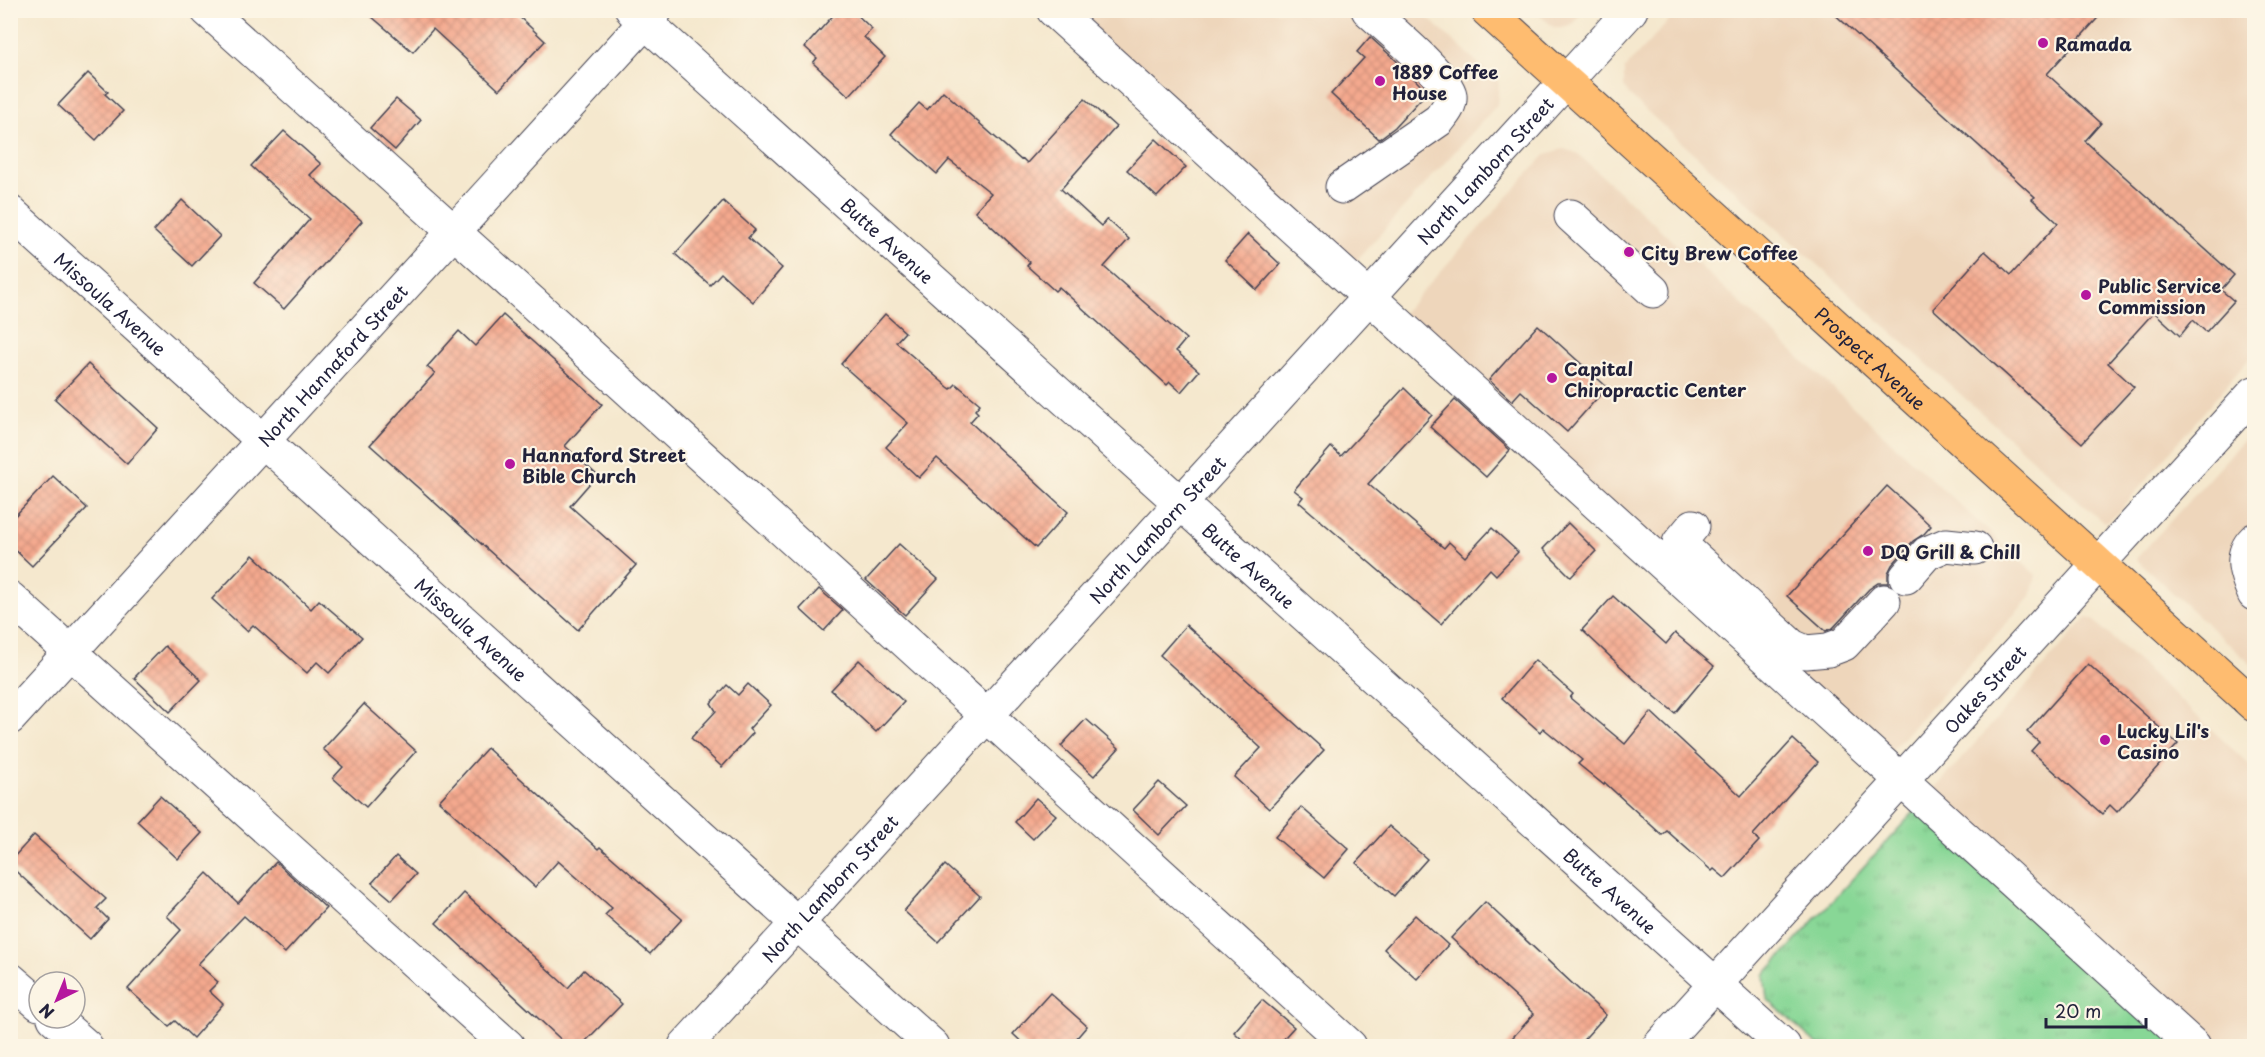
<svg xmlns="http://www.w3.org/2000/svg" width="2265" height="1057" viewBox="0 0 2265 1057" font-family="'Playpen Sans',sans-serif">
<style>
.built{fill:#eed6bb}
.grass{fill:url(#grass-tufts);stroke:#557c68;stroke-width:1.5}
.building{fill:url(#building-cross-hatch)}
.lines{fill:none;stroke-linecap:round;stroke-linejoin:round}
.minor-casing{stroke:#424051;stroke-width:35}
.highway-casing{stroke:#424051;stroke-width:35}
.minor{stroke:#fff;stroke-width:33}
.highway{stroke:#febc70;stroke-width:33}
.poi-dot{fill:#b5179e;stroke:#fcf5e5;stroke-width:2}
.labels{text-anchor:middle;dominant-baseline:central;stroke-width:4.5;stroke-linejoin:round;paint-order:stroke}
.poi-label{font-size:18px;font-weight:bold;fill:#22223b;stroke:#fcf5e5;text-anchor:start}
.street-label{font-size:18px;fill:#22223b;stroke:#fcf5e5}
</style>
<defs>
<pattern id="grass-tufts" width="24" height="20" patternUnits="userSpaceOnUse" patternTransform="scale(1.5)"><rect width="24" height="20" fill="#88d796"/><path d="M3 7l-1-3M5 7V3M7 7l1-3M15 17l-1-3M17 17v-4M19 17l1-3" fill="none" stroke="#75b882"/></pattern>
<pattern id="building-cross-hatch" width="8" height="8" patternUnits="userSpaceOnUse" patternTransform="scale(1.5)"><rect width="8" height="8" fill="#f4a98e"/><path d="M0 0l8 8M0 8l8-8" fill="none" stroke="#d1917b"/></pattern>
</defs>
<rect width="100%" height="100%" fill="#fcf5e5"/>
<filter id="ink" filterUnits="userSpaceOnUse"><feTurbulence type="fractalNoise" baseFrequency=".0167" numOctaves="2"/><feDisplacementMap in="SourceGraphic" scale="12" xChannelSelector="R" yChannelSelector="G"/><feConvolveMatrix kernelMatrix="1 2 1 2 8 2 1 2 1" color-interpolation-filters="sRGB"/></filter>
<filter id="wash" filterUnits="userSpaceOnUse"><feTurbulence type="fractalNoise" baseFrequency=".008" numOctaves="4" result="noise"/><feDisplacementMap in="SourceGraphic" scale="24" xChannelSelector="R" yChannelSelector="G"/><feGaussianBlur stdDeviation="1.35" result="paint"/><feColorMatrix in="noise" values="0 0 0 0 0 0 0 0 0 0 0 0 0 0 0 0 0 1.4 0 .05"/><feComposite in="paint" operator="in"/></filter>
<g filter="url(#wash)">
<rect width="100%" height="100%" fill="#f5e8ce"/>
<!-- built -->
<g class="built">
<polygon points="1053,11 1420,11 1499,82 1497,105 1344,274"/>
<polygon points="1534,11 1584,11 1573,23 1565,27 1555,28"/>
<polygon points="1678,11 2254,11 2254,353 2118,513 2106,522 2099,519 1629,95 1624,87 1624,69"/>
<polygon points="1563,149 1577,153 2036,575 2031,596 1881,762 1396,321 1546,154"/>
<polygon points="2254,429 2254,667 2136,559"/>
<polygon points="2087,617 2093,620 2254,769 2254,1046 2194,1046 1924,801"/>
</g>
<!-- grass -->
<polygon class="grass" points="1924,801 2194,1046 1819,1046 1767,999 1764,975"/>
<g id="blocks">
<!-- building -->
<g class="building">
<polygon points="364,10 512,10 545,41 499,90 433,29 413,52"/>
<polygon points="838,10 852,10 872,29 864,37 885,57 849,96 813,63 817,58 805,47"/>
<polygon points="1830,10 2105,10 2047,74 2101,123 2085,141 2234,275 2221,290 2234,301 2206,332 2193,320 2180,336 2154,312 2108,363 2134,387 2082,443 1933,309 1985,251 2011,275 2058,223 2032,199 2035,197"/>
<polygon points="1370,37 1401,65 1427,92 1395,127 1379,139 1331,94 1364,58 1357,52"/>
<polygon points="88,73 108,92 105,94 123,111 96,140 58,105"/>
<polygon points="943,91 1021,160 1023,159 1027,163 1085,99 1116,127 1061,189 1101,226 1107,219 1129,239 1104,267 1186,339 1176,351 1199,371 1181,392 1170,382 1167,385 1059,287 1055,291 1027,266 1030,262 975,211 991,193 949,160 937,174 891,134 919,103 927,110"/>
<polygon points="396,99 421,120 395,150 370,128"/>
<polygon points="284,131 321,164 310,175 362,221 284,309 254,283 310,219 251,166"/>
<polygon points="1156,139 1186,167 1157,197 1127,170"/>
<polygon points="182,200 220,236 192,266 154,231"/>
<polygon points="723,201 755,230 748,238 782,268 753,302 721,273 710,285 675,254"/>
<polygon points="1248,234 1280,264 1257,290 1225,260"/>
<polygon points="885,314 905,332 896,342 948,387 951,389 956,384 980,404 975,410 978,413 970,422 1068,512 1036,548 937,458 919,478 886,447 908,423 841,364"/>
<polygon points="503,315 602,404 565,446 597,475 570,506 636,565 578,630 370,445 435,373 427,367 459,331 475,346"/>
<polygon points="1538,325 1607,387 1567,432 1521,391 1512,401 1489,380"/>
<polygon points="88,364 158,428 127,464 55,399"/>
<polygon points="1404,388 1432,415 1368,484 1444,548 1449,542 1465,557 1492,528 1518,552 1496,575 1490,569 1441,624 1299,502 1303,497 1294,490 1331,447 1341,456"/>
<polygon points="1455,400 1510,450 1486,477 1430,427"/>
<polygon points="53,476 87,508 32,566 10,545 10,521"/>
<polygon points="1887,486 1931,526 1924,534 1913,541 1892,565 1888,573 1888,583 1878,583 1869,589 1833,628 1826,631 1787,596"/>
<polygon points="1568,523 1596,551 1571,577 1543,549"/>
<polygon points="899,544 938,579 905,615 866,580"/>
<polygon points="253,555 311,609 319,600 362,637 329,673 317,662 307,673 253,625 247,631 212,599"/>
<polygon points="819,589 843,610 824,631 800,609"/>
<polygon points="1613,596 1666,644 1675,633 1714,666 1675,713 1635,680 1582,630"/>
<polygon points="1186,625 1324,750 1269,809 1234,777 1261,748 1160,655"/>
<polygon points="165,646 201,680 170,712 134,678"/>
<polygon points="859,660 904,702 876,732 831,690"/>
<polygon points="1535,660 1573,694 1570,698 1625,744 1651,712 1741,796 1793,739 1818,762 1753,835 1759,841 1725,878 1714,869 1712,871 1667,831 1662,835 1605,783 1604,785 1578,764 1582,760 1543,728 1540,732 1502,698"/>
<polygon points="2088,664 2178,744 2117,812 2110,805 2102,814 2031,751 2039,742 2027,732"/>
<polygon points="748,684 771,705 749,729 753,733 722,767 691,738 716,711 711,703 727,685 738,695"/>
<polygon points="364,704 416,751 366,807 333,778 343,767 323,749"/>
<polygon points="1086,719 1119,748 1094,776 1061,746"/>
<polygon points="487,748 598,849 600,847 682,919 650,954 605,915 612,908 558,861 535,887 439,801"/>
<polygon points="1159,782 1186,806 1159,835 1133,810"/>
<polygon points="160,796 202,833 178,859 137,821"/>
<polygon points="1036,798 1056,815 1033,839 1015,822"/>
<polygon points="1301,807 1349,849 1324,878 1275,837"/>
<polygon points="1389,826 1427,859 1394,896 1356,863"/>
<polygon points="34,835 106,899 97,908 108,919 90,939 10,866 10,861"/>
<polygon points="396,856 416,874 392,900 372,883"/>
<polygon points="276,862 326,908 285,953 244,916 198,964 218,982 209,991 223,1004 193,1038 175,1021 169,1026 128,989 181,930 167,916 207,873 238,903"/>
<polygon points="945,865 980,896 938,942 904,911"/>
<polygon points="464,893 568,988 584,970 622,1004 580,1047 569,1047 436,923"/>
<polygon points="1485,902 1606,1015 1577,1047 1504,1047 1534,1014 1451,938"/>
<polygon points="1415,915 1448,945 1417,979 1384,949"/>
<polygon points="1050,993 1087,1026 1069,1047 1027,1047 1013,1034"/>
<polygon points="1262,1000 1294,1027 1276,1047 1250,1047 1234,1032"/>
</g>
</g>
</g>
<g filter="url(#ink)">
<use href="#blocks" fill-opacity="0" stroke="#424051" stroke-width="1.5"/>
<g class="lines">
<defs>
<g id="minor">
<polyline points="207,10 533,303 1350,1046"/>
<path id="s1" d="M632,10L1784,1046"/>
<polyline points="1053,10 2194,1046"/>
<path d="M1342,187L1439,120C1445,112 1451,106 1450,95C1447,76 1385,26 1368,10"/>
<path id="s2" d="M10,212L933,1046"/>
<polyline points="1571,216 1653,291"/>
<polyline points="1693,526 1679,543 1792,646 1806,652 1828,650 1844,644 1884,601"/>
<path d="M2254,540C2238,556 2246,575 2254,594"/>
<polyline points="1906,577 1927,553 1946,545 1975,548"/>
<polyline points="10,598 508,1046"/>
<path id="s3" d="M10,718L656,10"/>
<polyline points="10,979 39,1004"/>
<polyline points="54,1018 86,1046"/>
<path id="s4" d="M685,1046L1631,10"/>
<path id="s5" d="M1659,1046L2254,393"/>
</g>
<g id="highway">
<path id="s6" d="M1487,10L2254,705"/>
</g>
</defs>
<!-- minor casing -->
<use href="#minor" class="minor-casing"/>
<!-- highway casing -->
<use href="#highway" class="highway-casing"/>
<!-- minor -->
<use href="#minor" class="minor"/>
<!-- highway -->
<use href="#highway" class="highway"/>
</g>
</g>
<!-- markers -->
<g class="poi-dot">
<circle cx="2043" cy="43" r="6"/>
<circle cx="1380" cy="81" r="6"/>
<circle cx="1629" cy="252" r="6"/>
<circle cx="2086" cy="295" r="6"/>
<circle cx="1552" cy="378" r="6"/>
<circle cx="510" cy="464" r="6"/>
<circle cx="1868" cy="551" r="6"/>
<circle cx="2105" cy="740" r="6"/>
</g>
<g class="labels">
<!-- poi labels -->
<g class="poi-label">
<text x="2055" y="43">Ramada</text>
<text x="1392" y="71">1889 Coffee<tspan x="1392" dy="21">House</tspan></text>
<text x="1641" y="252">City Brew Coffee</text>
<text x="2098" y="285">Public Service<tspan x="2098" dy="21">Commission</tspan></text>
<text x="1564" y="368">Capital<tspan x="1564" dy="21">Chiropractic Center</tspan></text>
<text x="522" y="454">Hannaford Street<tspan x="522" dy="21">Bible Church</tspan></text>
<text x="1880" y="551">DQ Grill &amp; Chill</text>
<text x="2117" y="730">Lucky Lil's<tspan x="2117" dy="21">Casino</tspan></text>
</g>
<!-- street labels -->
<g class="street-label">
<text stroke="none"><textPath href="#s4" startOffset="1186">North Lamborn Street</textPath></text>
<text stroke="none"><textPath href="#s1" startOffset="344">Butte Avenue</textPath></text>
<text stroke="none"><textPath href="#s2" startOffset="136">Missoula Avenue</textPath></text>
<text stroke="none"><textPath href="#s6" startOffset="518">Prospect Avenue</textPath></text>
<text stroke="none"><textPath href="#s3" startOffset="478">North Hannaford Street</textPath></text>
<text stroke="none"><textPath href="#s4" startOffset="700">North Lamborn Street</textPath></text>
<text stroke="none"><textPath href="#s1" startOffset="830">Butte Avenue</textPath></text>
<text stroke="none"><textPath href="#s2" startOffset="622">Missoula Avenue</textPath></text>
<text stroke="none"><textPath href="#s5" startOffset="483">Oakes Street</textPath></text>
<text stroke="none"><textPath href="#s4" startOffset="214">North Lamborn Street</textPath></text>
<text stroke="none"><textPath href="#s1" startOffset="1316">Butte Avenue</textPath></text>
</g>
</g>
<!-- margin -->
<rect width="2265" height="1057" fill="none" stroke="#fcf5e5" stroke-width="36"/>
<!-- north arrow -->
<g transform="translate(57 1000) rotate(223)"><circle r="28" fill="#fcf5e5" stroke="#a5a1a1" stroke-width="1.5"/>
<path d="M0-4.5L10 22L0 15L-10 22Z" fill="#b5179e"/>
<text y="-9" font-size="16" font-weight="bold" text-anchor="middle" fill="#22223b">N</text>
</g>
<!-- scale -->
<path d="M2046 1018v9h100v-9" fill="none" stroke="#22223b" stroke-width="3"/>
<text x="2055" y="1018" font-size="18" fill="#22223b" stroke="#fcf5e5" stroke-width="4.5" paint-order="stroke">20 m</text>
</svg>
